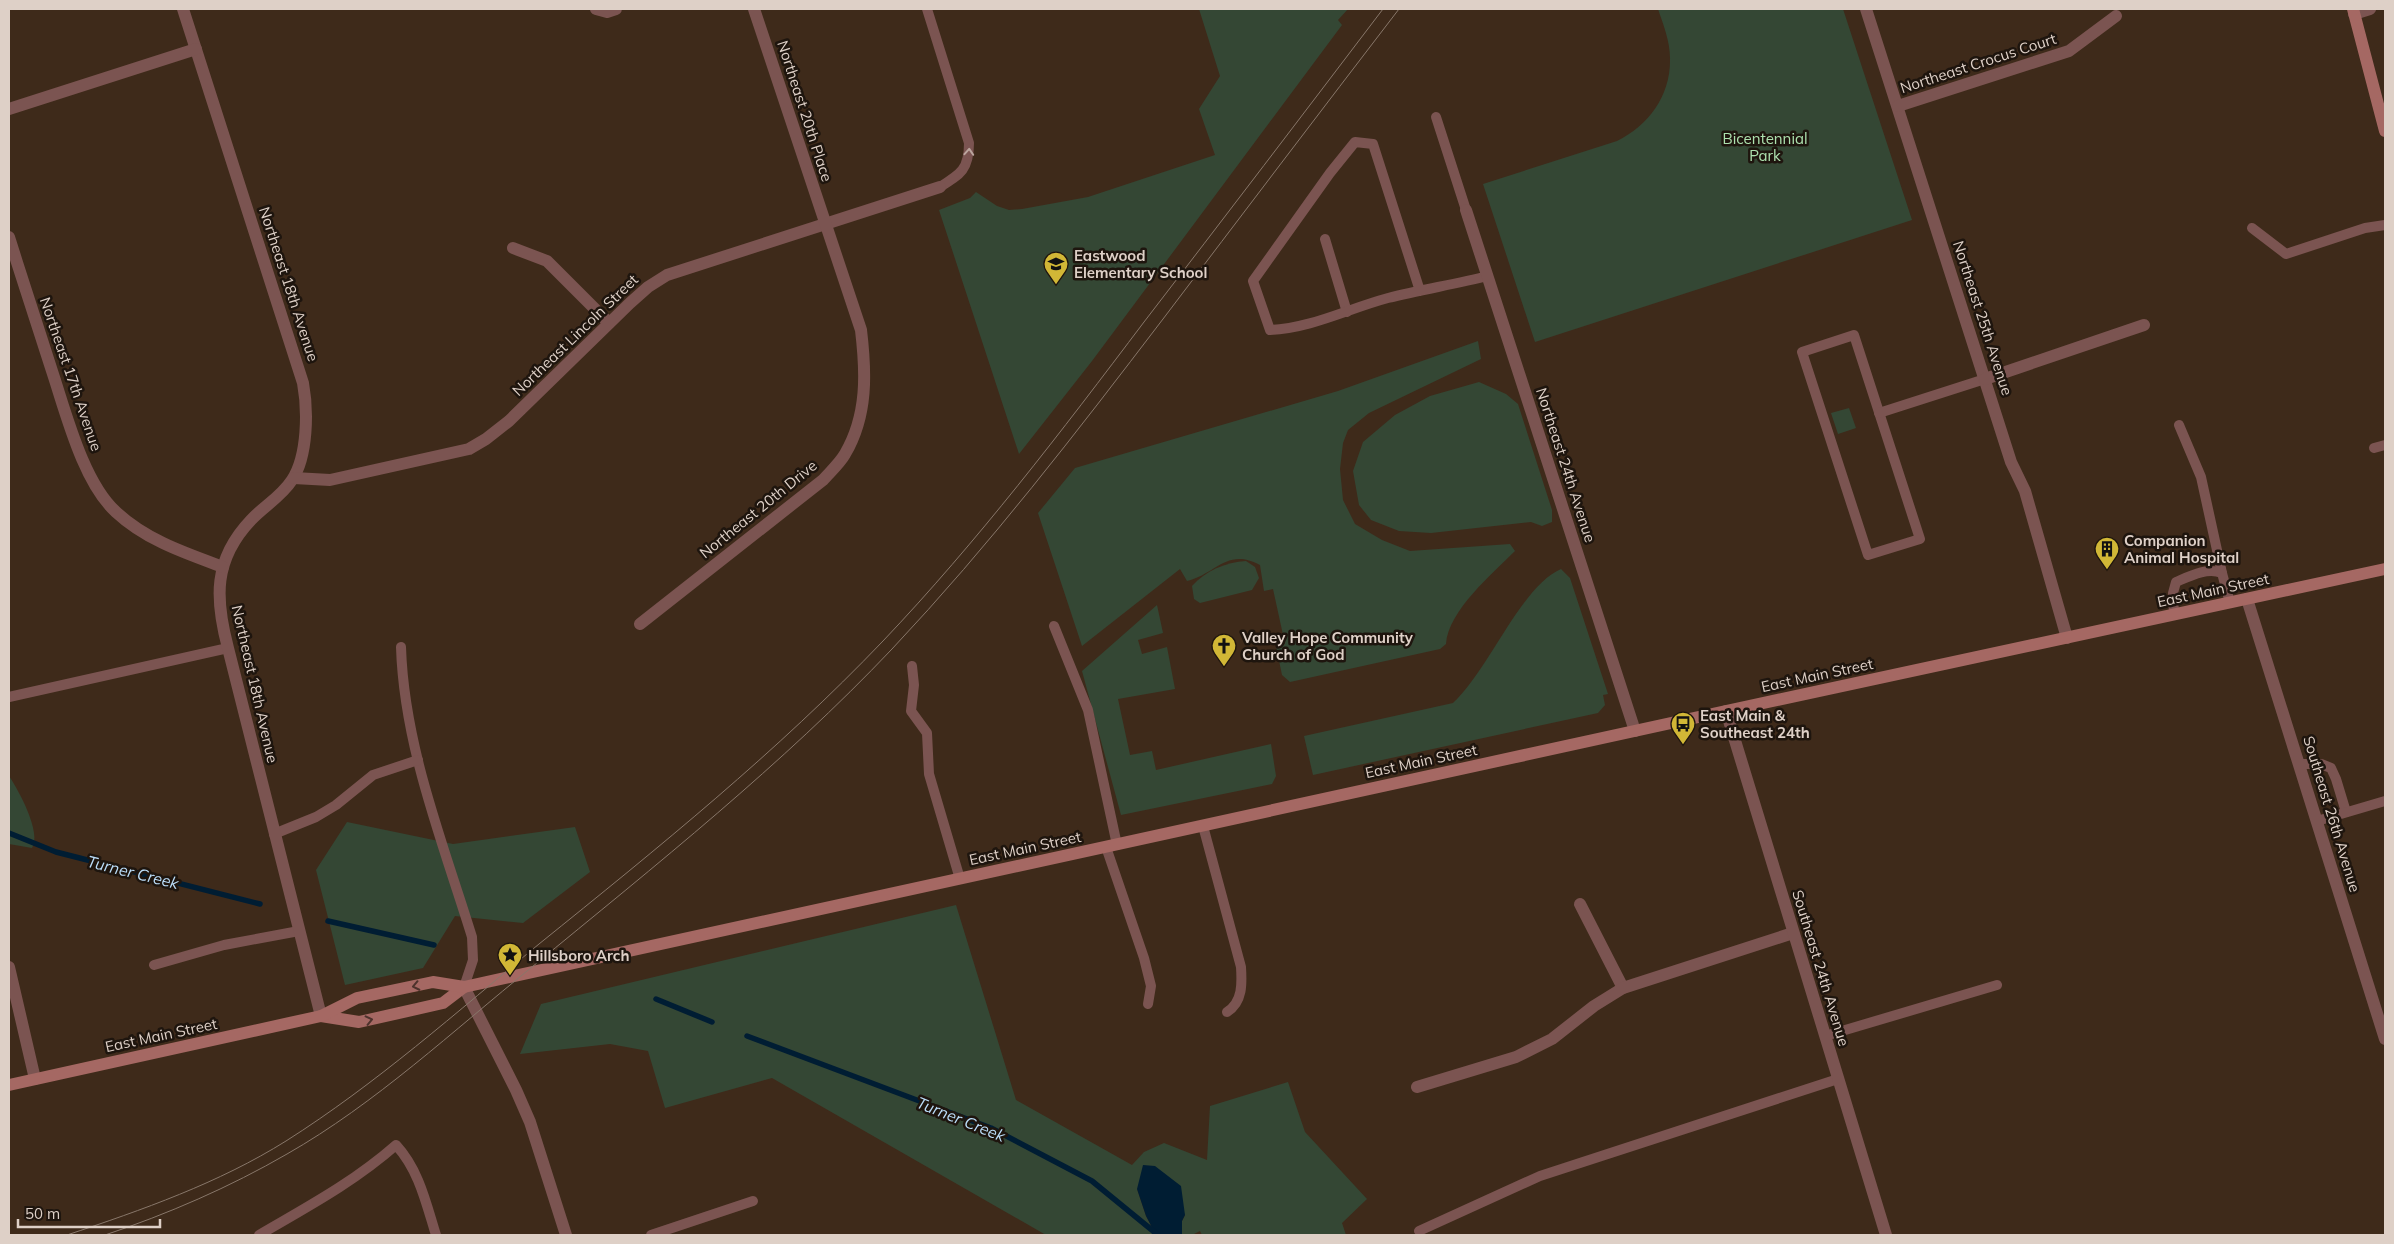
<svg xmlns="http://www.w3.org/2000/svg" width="2394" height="1244" viewBox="0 0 2394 1244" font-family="Mulish,sans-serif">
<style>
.green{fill:#344734}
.water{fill:#001d33}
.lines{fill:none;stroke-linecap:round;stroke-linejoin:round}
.stream{stroke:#001d33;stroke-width:5.5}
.service{stroke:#7b5451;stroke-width:10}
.minor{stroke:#7b5451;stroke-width:12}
.tertiary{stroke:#7b5451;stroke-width:12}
.secondary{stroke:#a56863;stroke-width:12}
.tram{stroke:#88776a;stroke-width:1}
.oneway{stroke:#bba59e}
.oneway2{stroke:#4d322c}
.labels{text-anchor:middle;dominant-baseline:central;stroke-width:5;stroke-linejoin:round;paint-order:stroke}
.street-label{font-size:15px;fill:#ded0c7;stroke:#1e150e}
.park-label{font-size:15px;fill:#ade1ae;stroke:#1e150e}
.poi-label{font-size:15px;font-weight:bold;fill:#ded0c7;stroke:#1e150e;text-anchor:start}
.water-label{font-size:16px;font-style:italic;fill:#bbddf9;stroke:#1e150e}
</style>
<rect width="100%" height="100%" fill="#3e2a1a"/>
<!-- green -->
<g class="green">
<polygon points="1199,9 1348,9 1338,20 1342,25 1092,361 1019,454 939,210 970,198 976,192 997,206 1009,210 1022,209 1088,197 1215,155 1199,109 1220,76"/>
<path d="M1658,9H1843L1912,220L1535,342L1483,184L1617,141C1649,125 1671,95 1670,58C1670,41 1663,24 1658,9Z"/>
<path d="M1478,341L1481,359L1369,413L1348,430L1343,443L1340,469L1343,500L1355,524L1382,540L1410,551L1510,544L1515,551C1493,573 1448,611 1446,644L1440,649L1290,682L1282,675L1276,646L1285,644L1273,589L1264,591L1260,565C1227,547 1216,574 1187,581L1180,569L1082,646L1038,513L1075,468L1338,391Z"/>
<polygon points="1479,382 1506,394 1518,404 1552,510 1552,522 1542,526 1531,522 1431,533 1399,531 1371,520 1359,505 1353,471 1363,442 1395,415 1430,396"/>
<polygon points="1849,408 1856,428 1838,434 1831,413"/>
<path d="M1246,561L1255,567L1259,578L1252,590L1200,603L1194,599L1192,586C1205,571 1226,562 1246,561Z"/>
<path d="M1561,569L1570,578L1608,694L1603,695L1605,705L1598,713L1313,775L1304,736L1453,703C1489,670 1521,586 1561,569Z"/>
<polygon points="1157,605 1163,633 1138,640 1142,654 1167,647 1175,689 1118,699 1130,755 1152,751 1156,770 1271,744 1276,776 1272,784 1121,815 1082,671"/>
<path d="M9,776C18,789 42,833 32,848L9,844Z"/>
<polygon points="347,822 453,844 575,827 590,872 523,923 455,916 423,968 345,985 316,870"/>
<polygon points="956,905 1016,1100 1132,1165 1144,1152 1164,1143 1207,1160 1210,1106 1288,1082 1305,1132 1367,1199 1342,1223 1346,1235 1202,1235 1200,1231 1192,1235 1182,1235 1182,1221 1185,1215 1137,1189 1146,1216 1156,1235 1046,1235 772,1078 665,1108 648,1051 610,1044 520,1054 541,1004"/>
</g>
<!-- water -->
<polygon class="water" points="1143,1165 1155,1166 1181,1186 1185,1215 1182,1221 1182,1235 1156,1235 1146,1216 1137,1189"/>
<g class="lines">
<!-- stream -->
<g class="stream">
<polyline points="9,833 56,852 260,904"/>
<polyline points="328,921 434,945"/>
<polyline points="656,999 712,1022"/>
<polyline points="747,1036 991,1128 1092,1181 1158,1235"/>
</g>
<!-- service -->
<g class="service">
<path d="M927,9L969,143C969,169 961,174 940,187"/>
<polyline points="1436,117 1466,210"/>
<polyline points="2252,228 2286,254 2365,228 2385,225"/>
<polyline points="1325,239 1347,312"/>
<path d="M1420,291L1373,144L1355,142L1330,173L1253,281L1270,330C1312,328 1347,309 1388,298C1421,290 1455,284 1488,276"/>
<polygon points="1854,335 1920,539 1868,555 1802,352"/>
<polyline points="1879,413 1985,379"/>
<polyline points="2179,425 2201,477 2222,573"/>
<polyline points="2374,448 2385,445"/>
<path d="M2174,615L2173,593L2176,582C2190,576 2207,567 2222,573L2230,603"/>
<polyline points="1054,626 1088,710 1117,845"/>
<path d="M401,647C404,746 443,843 472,937L473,960L464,987"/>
<polyline points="912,666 914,685 911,711 927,733 929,774 960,879"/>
<polyline points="9,697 228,648"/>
<polyline points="2299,764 2321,764 2331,768 2336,779 2346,812"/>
<polyline points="2317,821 2385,801"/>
<path d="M1203,826L1241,967C1242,983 1243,1002 1227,1012"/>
<polyline points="274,834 316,817 336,805 373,775 418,760"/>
<polyline points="1106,847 1144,958 1151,986 1148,1004"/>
<polyline points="154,965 224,945 299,931"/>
<polyline points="1825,1036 1997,985"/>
<polyline points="1419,1231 1540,1176 1838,1079"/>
<path d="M259,1235C307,1207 354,1182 396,1145C419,1170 426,1203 436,1235"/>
<polyline points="651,1235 753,1201"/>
</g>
<!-- minor -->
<g class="minor">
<path d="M183,9L303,383C308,410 308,456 292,480C281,497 264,506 251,520C213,560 215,599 228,648L321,1016"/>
<polyline points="596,9 607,12 616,9"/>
<polyline points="1866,9 2011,462 2025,491 2067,638"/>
<polyline points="2354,14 2370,9"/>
<polyline points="1898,106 2069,51 2116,16"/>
<polyline points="9,109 196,49"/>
<polyline points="1466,210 1635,731"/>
<path d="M9,237C23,282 38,327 52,371C66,413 83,482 116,512C146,540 185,553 223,567"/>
<polyline points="513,248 547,261 609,323"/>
<polyline points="1985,379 2144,325"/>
<polyline points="294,478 330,480 469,449 486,439 509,421 630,303 648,287 667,275 940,187"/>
<polyline points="2247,599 2385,1039"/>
<path d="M640,624L823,480C830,472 840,463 845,454C868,415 866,372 861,330L754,9"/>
<polyline points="1580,904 1623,988"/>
<polyline points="9,967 35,1079"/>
<polyline points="464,987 516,1090 530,1122 566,1235"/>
<polyline points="1417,1087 1516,1057 1552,1039 1594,1006 1623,988 1793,933"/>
</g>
<!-- tertiary -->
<polyline class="tertiary" points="1726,711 1886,1235"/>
<!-- secondary -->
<g class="secondary">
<polyline points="2353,9 2385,131"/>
<polyline points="321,1016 359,1022 443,1003 464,987"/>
<polyline points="9,1085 321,1016 357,998 433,982 464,987 1726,711 2385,569"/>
</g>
<!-- tram -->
<g class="tram">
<path d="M67,1235C142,1210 219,1183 286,1141C376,1084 457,1012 539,944C658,848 777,752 883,641C978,541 1061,432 1144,322C1224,218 1304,113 1383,9"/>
<path d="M105,1235C168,1214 230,1187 287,1154C375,1104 454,1030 532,967C656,865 782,765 892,649C990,545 1076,433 1163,319C1241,216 1320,112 1399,9"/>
</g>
</g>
<!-- one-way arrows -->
<defs><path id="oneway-chevron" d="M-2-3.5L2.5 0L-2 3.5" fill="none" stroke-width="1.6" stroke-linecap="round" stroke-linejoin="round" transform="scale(1.25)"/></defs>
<use class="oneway" href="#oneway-chevron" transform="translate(969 152) rotate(-86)"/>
<g class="oneway2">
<use href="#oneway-chevron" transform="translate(416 986) rotate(168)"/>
<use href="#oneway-chevron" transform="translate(369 1020) rotate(-13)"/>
</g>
<!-- icons -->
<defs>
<symbol id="school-pin" viewBox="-11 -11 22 30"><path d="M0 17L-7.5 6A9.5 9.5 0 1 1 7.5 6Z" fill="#d1b736" stroke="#1e150e"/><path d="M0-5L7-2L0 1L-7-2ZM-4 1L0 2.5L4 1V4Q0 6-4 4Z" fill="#111"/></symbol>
<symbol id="building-pin" viewBox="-11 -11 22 30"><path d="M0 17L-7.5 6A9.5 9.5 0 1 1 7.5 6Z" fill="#d1b736" stroke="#1e150e"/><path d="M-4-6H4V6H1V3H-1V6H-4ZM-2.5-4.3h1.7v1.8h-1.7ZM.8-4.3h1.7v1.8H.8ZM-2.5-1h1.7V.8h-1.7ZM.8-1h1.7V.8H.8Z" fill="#111"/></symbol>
<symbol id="church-pin" viewBox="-11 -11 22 30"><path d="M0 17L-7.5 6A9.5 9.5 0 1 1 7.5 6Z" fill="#d1b736" stroke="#1e150e"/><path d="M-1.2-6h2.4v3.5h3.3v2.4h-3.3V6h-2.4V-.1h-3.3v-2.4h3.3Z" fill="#111"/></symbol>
<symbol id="bus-pin" viewBox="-11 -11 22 30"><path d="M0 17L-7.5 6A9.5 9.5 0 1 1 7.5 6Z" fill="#d1b736" stroke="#1e150e"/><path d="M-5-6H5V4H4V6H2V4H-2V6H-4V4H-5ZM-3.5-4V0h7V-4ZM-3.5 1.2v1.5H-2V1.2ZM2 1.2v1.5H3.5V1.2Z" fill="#111"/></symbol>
<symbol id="sight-pin" viewBox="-11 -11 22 30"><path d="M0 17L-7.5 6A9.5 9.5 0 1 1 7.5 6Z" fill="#d1b736" stroke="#1e150e"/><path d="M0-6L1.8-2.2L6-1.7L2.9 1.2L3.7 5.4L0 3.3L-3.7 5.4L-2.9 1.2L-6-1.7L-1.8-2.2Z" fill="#111"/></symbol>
</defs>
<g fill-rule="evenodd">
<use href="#school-pin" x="1042" y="250" width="28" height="38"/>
<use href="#building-pin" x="2093" y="535" width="28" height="38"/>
<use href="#church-pin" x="1210" y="632" width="28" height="38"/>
<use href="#bus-pin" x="1669" y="710" width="28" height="38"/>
<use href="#sight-pin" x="496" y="941" width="28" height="38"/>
</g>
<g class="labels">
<!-- street labels -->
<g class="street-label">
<text transform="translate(1978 63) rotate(-18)">Northeast Crocus Court</text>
<text transform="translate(805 111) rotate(72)">Northeast 20th Place</text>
<text transform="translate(289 284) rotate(72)">Northeast 18th Avenue</text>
<text transform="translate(1983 318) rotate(72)">Northeast 25th Avenue</text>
<text transform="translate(575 335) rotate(-44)">Northeast Lincoln Street</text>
<text transform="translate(71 374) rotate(71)">Northeast 17th Avenue</text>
<text transform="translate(1566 465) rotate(72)">Northeast 24th Avenue</text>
<text transform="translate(758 509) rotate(-39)">Northeast 20th Drive</text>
<text transform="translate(2213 590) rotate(-12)">East Main Street</text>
<text transform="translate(1817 675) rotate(-12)">East Main Street</text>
<text transform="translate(255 684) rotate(77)">Northeast 18th Avenue</text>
<text transform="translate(1421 761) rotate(-12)">East Main Street</text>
<text transform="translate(2332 814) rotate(73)">Southeast 26th Avenue</text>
<text transform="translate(1025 848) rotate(-12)">East Main Street</text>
<text transform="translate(1821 968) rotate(73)">Southeast 24th Avenue</text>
<text transform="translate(161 1035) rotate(-12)">East Main Street</text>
</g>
<!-- park labels -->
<g class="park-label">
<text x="1765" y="138">Bicentennial<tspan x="1765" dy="17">Park</tspan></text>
</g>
<!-- poi labels -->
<g class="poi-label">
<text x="1074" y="255">Eastwood<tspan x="1074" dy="17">Elementary School</tspan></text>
<text x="2124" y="540">Companion<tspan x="2124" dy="17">Animal Hospital</tspan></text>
<text x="1242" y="637">Valley Hope Community<tspan x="1242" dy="17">Church of God</tspan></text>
<text x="1700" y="715">East Main &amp;<tspan x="1700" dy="17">Southeast 24th</tspan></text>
<text x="528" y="955">Hillsboro Arch</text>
</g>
<!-- water labels -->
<g class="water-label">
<text transform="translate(133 872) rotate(14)">Turner Creek</text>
<text transform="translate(961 1119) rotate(22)">Turner Creek</text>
</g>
</g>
<!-- border -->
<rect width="2394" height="1244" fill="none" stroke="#ded0c7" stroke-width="20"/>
<!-- scale -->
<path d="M18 1219v8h142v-8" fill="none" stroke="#ded0c7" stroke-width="2.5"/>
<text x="25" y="1219" font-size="15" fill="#ded0c7" stroke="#1e150e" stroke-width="4" paint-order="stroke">50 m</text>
</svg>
